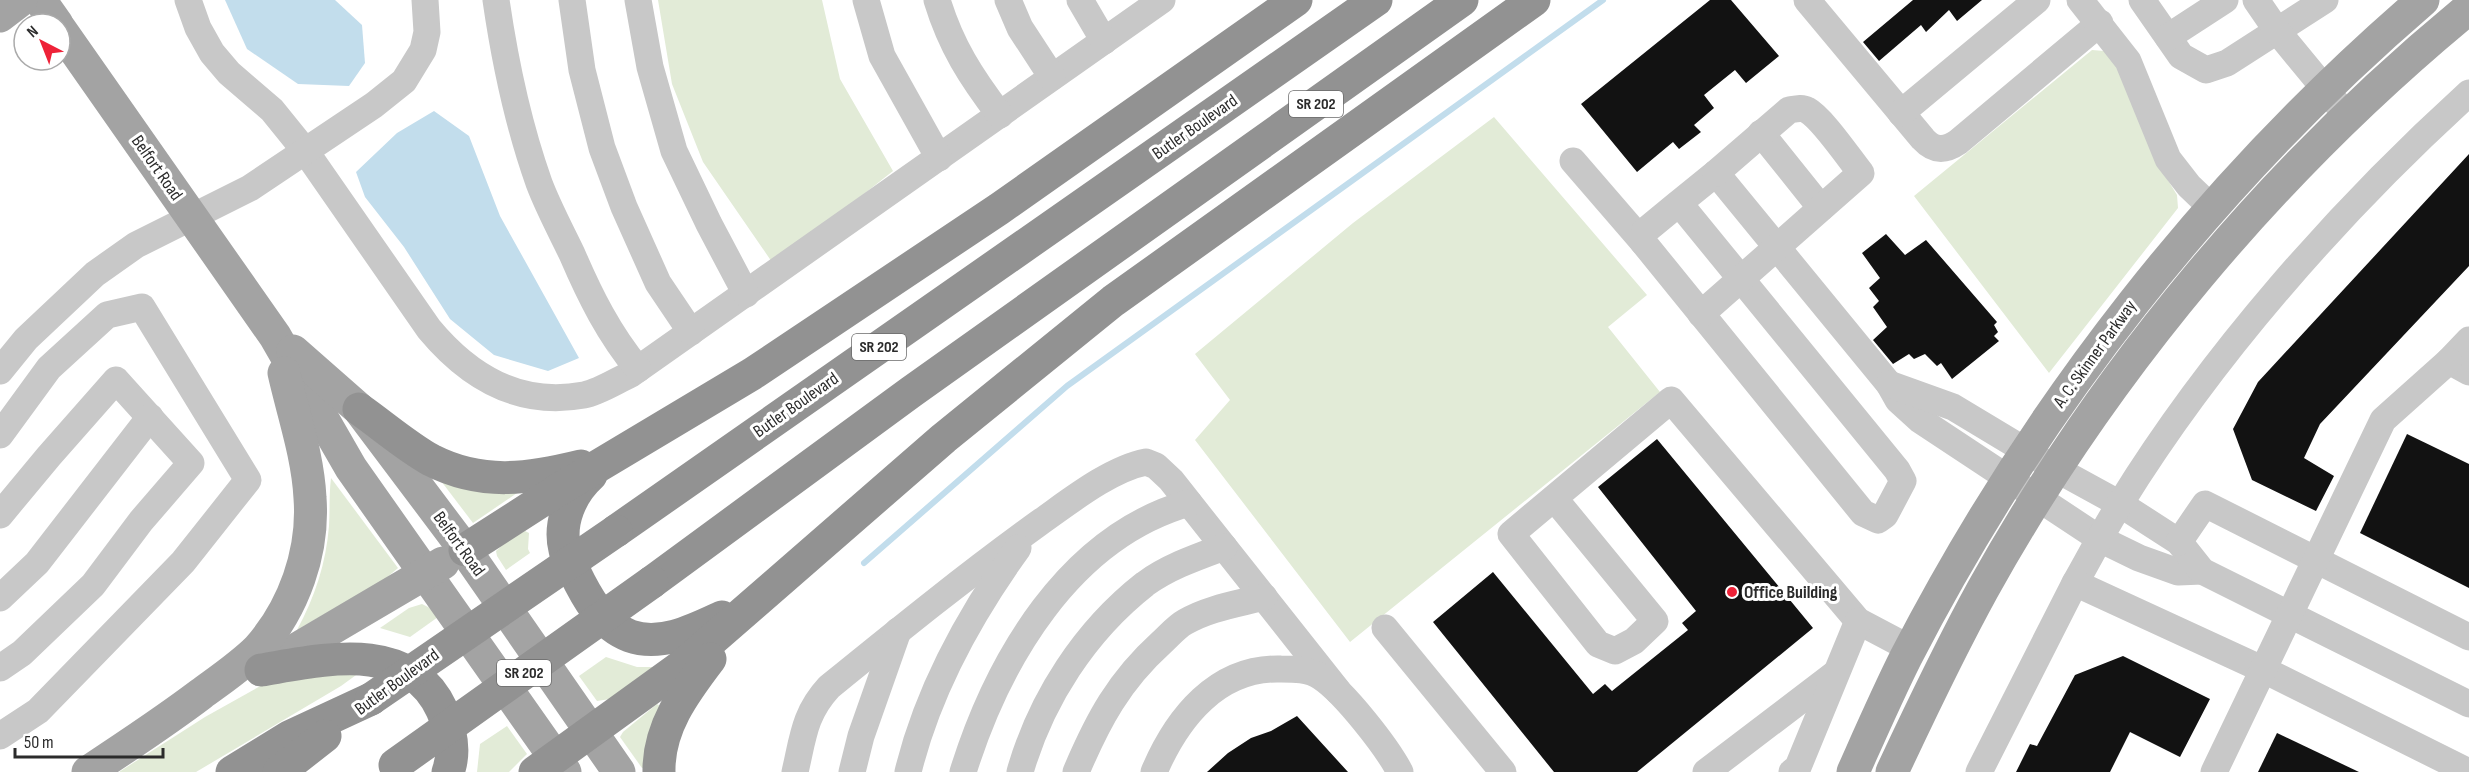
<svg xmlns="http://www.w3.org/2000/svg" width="2469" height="772" viewBox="0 0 2469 772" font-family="'Sofia Sans Condensed',sans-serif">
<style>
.green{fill:#e2ebd7}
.water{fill:#c2ddec}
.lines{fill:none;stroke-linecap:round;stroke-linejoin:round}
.stream{stroke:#c2ddec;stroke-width:6}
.building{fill:#121212}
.minor{stroke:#c8c8c8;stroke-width:27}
.major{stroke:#a3a3a3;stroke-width:33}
.highway{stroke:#929292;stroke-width:33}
.highway-bridge{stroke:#929292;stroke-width:33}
.poi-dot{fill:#ee2238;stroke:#fff;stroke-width:2}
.labels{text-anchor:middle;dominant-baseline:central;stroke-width:6;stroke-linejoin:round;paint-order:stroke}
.shield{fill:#fff;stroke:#6b6b6b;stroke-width:1.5}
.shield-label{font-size:16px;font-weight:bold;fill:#2b2b2b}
.street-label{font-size:18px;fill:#2b2b2b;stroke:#fff}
.poi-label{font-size:18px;font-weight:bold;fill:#2b2b2b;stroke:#fff;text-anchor:start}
</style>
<rect width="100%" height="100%" fill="#fff"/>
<!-- green -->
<g class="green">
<polygon points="658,0 822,0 840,79 893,171 774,265 703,162 672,84"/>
<polygon points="2092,50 2104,51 2116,61 2153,156 2177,195 2178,208 2049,373 1914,196"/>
<polygon points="1494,117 1647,295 1608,327 1660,392 1350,642 1195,440 1230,400 1195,354 1353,223"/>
<polygon points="438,477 517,493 473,523"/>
<path d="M331,478L398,568L385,579L297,630C315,597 326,563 329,526C330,510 329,494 331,478Z"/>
<polygon points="525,531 529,533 528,549 530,553 506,570 497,556 496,551 507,541"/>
<polygon points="422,604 430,608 438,617 410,637 380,628 409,608"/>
<polygon points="606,657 637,667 653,667 610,699 597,701 579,676"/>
<polygon points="363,670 341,686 196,772 119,772 205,717 264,684"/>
<polygon points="657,704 660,706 644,768 642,768 620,737 623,732"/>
<polygon points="507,726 527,754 509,772 477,772 480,744"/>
</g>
<!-- water -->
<g class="water">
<polygon points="225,0 335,0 362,25 365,63 349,86 298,84 247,49"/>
<polygon points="434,111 469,136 500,216 579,358 548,371 494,355 450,319 404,247 365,197 356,172 397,133"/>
</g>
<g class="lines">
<!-- stream -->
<polyline class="stream" points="864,563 1067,386 1603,0"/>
</g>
<!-- building -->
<g class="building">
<polygon points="1710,0 1731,0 1779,56 1746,83 1735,70 1704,95 1714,108 1694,125 1701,132 1679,149 1673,142 1637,172 1581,104"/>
<polygon points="1913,0 1982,0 1957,21 1949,10 1926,32 1921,25 1879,61 1863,42"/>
<polygon points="2469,154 2469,266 2320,424 2304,458 2334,476 2316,511 2252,480 2233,429 2258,382"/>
<polygon points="1886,234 1905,255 1926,240 1997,322 1994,325 1998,332 1994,336 1999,341 1952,379 1941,363 1937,366 1925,354 1914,359 1909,354 1893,364 1873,340 1887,327 1873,307 1879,301 1869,288 1880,278 1862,253"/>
<polygon points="2407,434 2469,464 2469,588 2360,533"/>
<polygon points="1657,439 1813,628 1637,772 1554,772 1433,622 1493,572 1593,694 1605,684 1612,691 1688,630 1682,623 1696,611 1598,487"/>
<polygon points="2123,656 2210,699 2180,757 2130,732 2110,772 2016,772 2030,744 2037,746 2075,675"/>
<polygon points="1297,716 1348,772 1207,772 1228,753 1251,738 1271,731"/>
<polygon points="2277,733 2359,772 2258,772"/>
</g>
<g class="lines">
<!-- minor -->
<g class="minor">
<path d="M188,0L198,28L212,53L229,73L272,110L306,152L429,329C469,377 519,407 584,395C599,392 616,381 631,374L1162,0"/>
<path d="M496,0C505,62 518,124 539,183C548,207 561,231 572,254C590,296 609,334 638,369"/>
<polyline points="572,0 582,70 602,148 624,207 658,283 691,332"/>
<polyline points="638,0 650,67 674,151 709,224 746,294"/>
<polyline points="866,0 882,56 939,158"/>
<path d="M937,0C951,46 971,77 1000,115"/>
<polyline points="1008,0 1020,28 1052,77"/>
<polyline points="1080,0 1104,41"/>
<path d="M1807,0L1923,139C1934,151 1945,151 1958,142L2100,23"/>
<polyline points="2080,0 2128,61 2168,159 2189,186 2212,208"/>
<polyline points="2142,0 2181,56 2206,70 2227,63 2325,0"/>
<polyline points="2256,0 2278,32 2348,117"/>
<polyline points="2168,37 2225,0"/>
<polyline points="1901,113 2037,0"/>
<polyline points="1761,133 1821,208"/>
<polyline points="1573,161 1643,242"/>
<polyline points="1679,203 1645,231 1643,242 1863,513 1878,520 1885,515 1903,481 1897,470 1679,203 1716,173 1889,384 1898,400 1920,420 2100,539 2139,558 2178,572 2202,571"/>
<path d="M1701,314L1861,173C1849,158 1822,118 1807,110C1802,107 1795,109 1789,110L1716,173"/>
<polyline points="2469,340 2449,361 2469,372"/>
<polyline points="0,371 26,339 95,274 136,245 250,188 374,105 404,81 423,50 427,32 425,0"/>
<polyline points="1889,384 1953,407 2056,469 2120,504 2179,542 2202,571 2469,704"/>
<polyline points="0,435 49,368 107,315 142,307 248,480 183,562 38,711 0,736"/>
<polyline points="1554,498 1655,621 1634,641 1615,651 1598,644 1511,534 1671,400 1858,621 1911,649"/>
<polyline points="0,515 49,456 116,380 191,463 141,521 93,585 22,653 0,668"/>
<polyline points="2179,542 2205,504 2469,637"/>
<path d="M2075,583C2090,557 2104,529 2120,504C2212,355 2339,211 2469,93"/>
<polyline points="0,598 37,563 150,417"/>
<polyline points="1385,628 1503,772"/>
<path d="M795,772C803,738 804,714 829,687C898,631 967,575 1039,523C1069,502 1110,469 1146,462L1156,466L1171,480L1338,691"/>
<polyline points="852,772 861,736 898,631"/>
<path d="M908,772C928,690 969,616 1018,548"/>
<path d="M963,772C998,660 1069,537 1189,503"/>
<path d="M1020,772C1041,699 1085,631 1145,584C1168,567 1197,557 1224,547"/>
<path d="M1076,772C1098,720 1119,681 1161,643C1169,636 1176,627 1185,622C1209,608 1237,604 1264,597"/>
<path d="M1154,772C1177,718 1217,667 1281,669C1294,669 1309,669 1321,677C1344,692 1387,747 1400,772"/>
<polyline points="1706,772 1836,673"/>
<polyline points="1792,772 1798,767 1858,621"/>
<polyline points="1979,772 2075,583 2264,670 2469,772"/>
<polyline points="2214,772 2383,420 2449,361"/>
</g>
<!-- major -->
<g class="major">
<polyline points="40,0 57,24"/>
<polyline points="0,16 21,0"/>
<polyline points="60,29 275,336 351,468 565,772"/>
<polyline points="293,351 359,409 465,550 619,772"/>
<polyline points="263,669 443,563"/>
<path d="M88,772C126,747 164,722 201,694C220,680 241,666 258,649C294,608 314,552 310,498C308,456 293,413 284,373"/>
<path d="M1853,772C1870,734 1887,695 1906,657C2035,407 2210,183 2423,0"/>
<path d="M1892,772C1921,710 1950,649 1983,589C2106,368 2274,168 2469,8"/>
</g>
<!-- highway -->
<g class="highway">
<path d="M359,409C382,425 406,446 431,460C482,486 528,479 581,466"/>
<path d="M591,475C571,493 558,523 565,550C566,557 571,564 574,571C586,596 601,625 630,636C661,647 694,630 722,617"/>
<polyline points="616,531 1376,0"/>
<polyline points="465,550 563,487 752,374 999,209 1296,0"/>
<polyline points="652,582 911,392 1462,0"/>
<path d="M261,670C322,660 409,638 442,710C451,730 456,751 448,772"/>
<polyline points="232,772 289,737 371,699"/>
<polyline points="279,772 325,736"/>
<polyline points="535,772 683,665 944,438 1113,301 1534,0"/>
<path d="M659,772C658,728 684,693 710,659"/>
</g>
<!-- highway-bridge -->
<g class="highway-bridge">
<polyline points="371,699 616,531"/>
<polyline points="395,765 652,582"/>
</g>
</g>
<!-- markers -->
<circle class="poi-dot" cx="1732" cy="592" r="6"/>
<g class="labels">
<!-- shield labels -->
<g class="shield">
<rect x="1289" y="91" width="54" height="26" rx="4.5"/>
<rect x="852" y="334" width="54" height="26" rx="4.5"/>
<rect x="497" y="660" width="54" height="26" rx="4.5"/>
</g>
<g class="shield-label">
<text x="1316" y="104">SR 202</text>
<text x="879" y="347">SR 202</text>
<text x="524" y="673">SR 202</text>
</g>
<!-- street labels -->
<g class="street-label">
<text transform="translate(1195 127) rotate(-35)">Butler Boulevard</text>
<text transform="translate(157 168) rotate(55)">Belfort Road</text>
<text transform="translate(2095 354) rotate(-54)">A. C. Skinner Parkway</text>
<text transform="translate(796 405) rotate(-35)">Butler Boulevard</text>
<text transform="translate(459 544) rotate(54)">Belfort Road</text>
<text transform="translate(397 682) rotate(-36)">Butler Boulevard</text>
</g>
<!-- poi labels -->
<g class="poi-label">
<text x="1744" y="592">Office Building</text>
</g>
</g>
<!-- north arrow -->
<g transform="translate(42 42) rotate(318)"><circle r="28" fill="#ffffff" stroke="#aaaaaa" stroke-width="1.5"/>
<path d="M0-4.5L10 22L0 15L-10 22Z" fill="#ee2238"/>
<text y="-9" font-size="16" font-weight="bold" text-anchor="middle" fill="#2b2b2b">N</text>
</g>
<!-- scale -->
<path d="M15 748v9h148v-9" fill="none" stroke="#2b2b2b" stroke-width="3"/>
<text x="24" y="748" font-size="18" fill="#2b2b2b" stroke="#ffffff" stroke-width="4.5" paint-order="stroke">50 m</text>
</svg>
